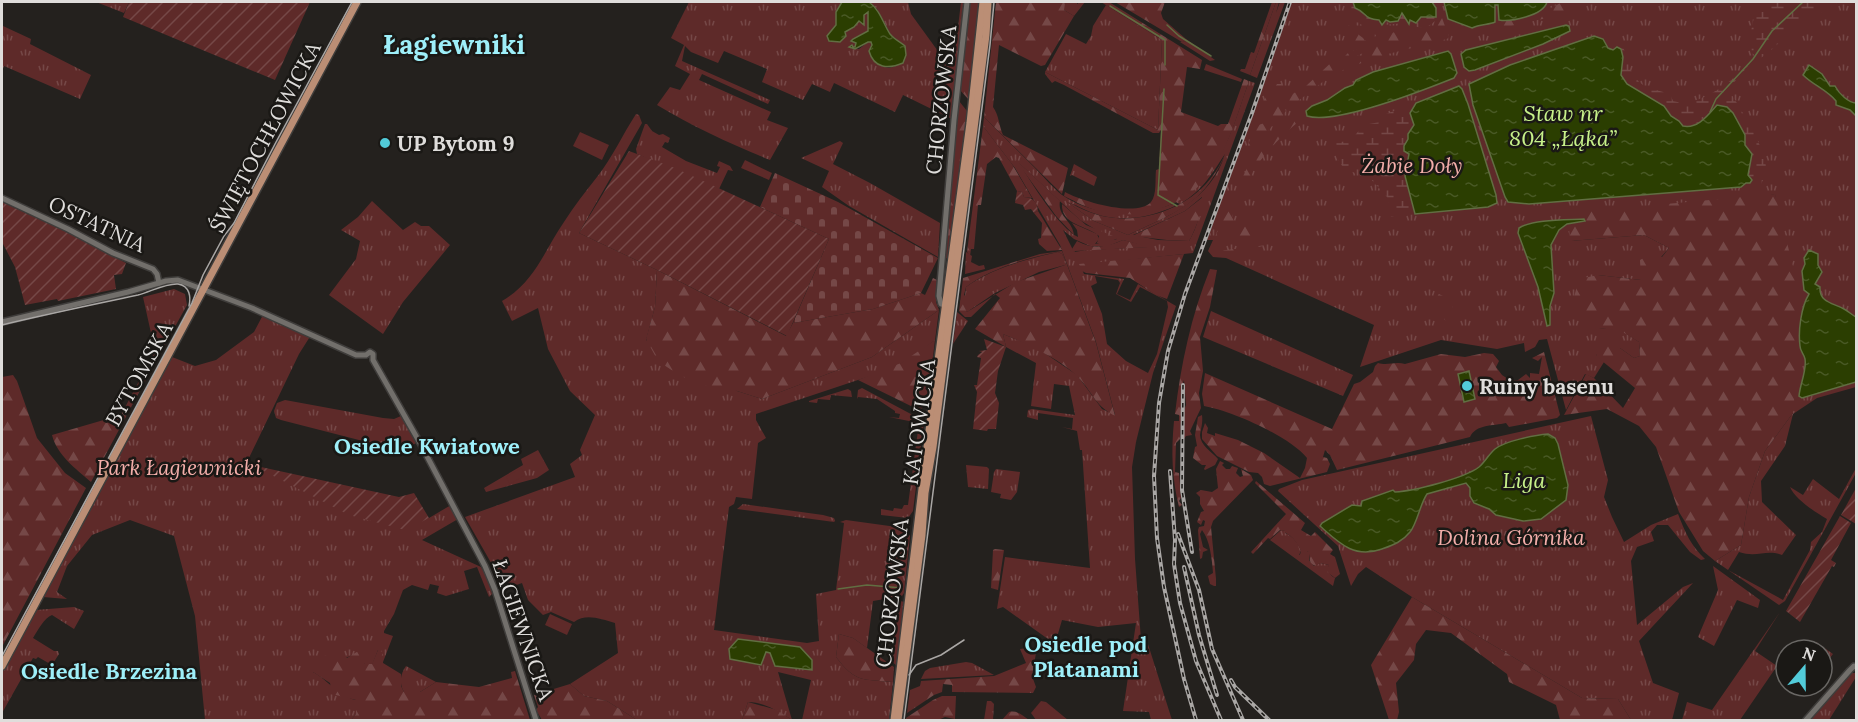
<svg xmlns="http://www.w3.org/2000/svg" width="1858" height="722" viewBox="0 0 1858 722" font-family="Lora,serif">
<style>
.grass{fill:url(#grass-tufts);fill-rule:evenodd}
.forest{fill:url(#forest-firs);fill-rule:evenodd}
.wetland{fill:url(#wetland-marsh)}
.cemetery{fill:url(#cemetery-stones)}
.garden{fill:url(#garden-furrows)}
.pitch{fill:#5e2a29}
.water{fill:url(#water-ripples);stroke:#616e42;stroke-width:1.5}
.lines{fill:none;stroke-linecap:round;stroke-linejoin:round}
.stream{stroke:#616e42;stroke-width:1.5}
.minor-casing{stroke:#3f3d3b;stroke-width:8}
.major-casing{stroke:#3f3d3b;stroke-width:10}
.minor{stroke:#726f6b;stroke-width:5}
.major{stroke:#bb8e75;stroke-width:7}
.tram{stroke:#aaa7a5;stroke-width:1.5}
.rail-casing{stroke:#aaa7a5;stroke-width:4}
.rail{stroke:#1a1815;stroke-width:1.5;stroke-dasharray:4.5;stroke-linecap:butt}
.poi-dot{fill:#52cbd9;stroke:#1a1815;stroke-width:2}
.labels{text-anchor:middle;dominant-baseline:central;stroke-width:5;stroke-linejoin:round;paint-order:stroke}
.street-label{font-size:21px;fill:#dfdddb;stroke:#1a1815}
.poi-label{font-size:21px;font-weight:bold;fill:#dfdddb;stroke:#1a1815;text-anchor:start}
.park-label{font-size:21px;font-style:italic;fill:#f4aeaa;stroke:#1a1815}
.water-label{font-size:22px;font-style:italic;fill:#c7f18a;stroke:#1a1815}
.neighbourhood-label{font-size:22px;font-weight:bold;fill:#9eeff9;stroke:#1a1815}
.district-label{font-size:27px;font-weight:bold;fill:#9eeff9;stroke:#1a1815}
</style>
<defs>
<pattern id="grass-tufts" width="24" height="20" patternUnits="userSpaceOnUse" patternTransform="scale(1.5)"><rect width="24" height="20" fill="#5e2a29"/><path d="M3 7l-1-3M5 7V3M7 7l1-3M15 17l-1-3M17 17v-4M19 17l1-3" fill="none" stroke="#754847"/></pattern>
<pattern id="forest-firs" width="22" height="20" patternUnits="userSpaceOnUse" patternTransform="scale(1.5)"><rect width="22" height="20" fill="#5e2a29"/><path d="M5 1l3.5 6h-7zM16 11l3.5 6h-7z" fill="#754847"/></pattern>
<pattern id="wetland-marsh" width="20" height="14" patternUnits="userSpaceOnUse" patternTransform="scale(1.5)"><rect width="20" height="14" fill="#5e2a29"/><path d="M1 5h8M5 5V1M11 12h8M15 12V8" fill="none" stroke="#754847"/></pattern>
<pattern id="cemetery-stones" width="16" height="16" patternUnits="userSpaceOnUse" patternTransform="scale(1.5)"><rect width="16" height="16" fill="#5e2a29"/><path d="M2 7V4a2 2 0 0 1 4 0v3zM10 15v-3a2 2 0 0 1 4 0v3z" fill="#754847"/></pattern>
<pattern id="garden-furrows" width="10" height="10" patternUnits="userSpaceOnUse" patternTransform="scale(1.5)"><rect width="10" height="10" fill="#5e2a29"/><path d="M-1 1l2-2M0 10L10 0M9 11l2-2" fill="none" stroke="#754847"/></pattern>
<pattern id="water-ripples" width="26" height="14" patternUnits="userSpaceOnUse" patternTransform="scale(1.5)"><rect width="26" height="14" fill="#2b3e01"/><path d="M2 4q2-2 4 0t4 0M15 11q2-2 4 0t4 0" fill="none" stroke="#495925"/></pattern>
</defs>
<rect width="100%" height="100%" fill="#24211e"/>
<!-- grass -->
<g class="grass">
<polygon points="96,2 129,2 124,13"/>
<path d="M689,2H842C835,10 837,16 836,25L828,35L830,41H841L845,32C855,27 859,17 868,12V31L852,41L856,43L855,47L851,49H859L868,42H871C869,76 908,75 905,46L891,35L877,9L869,2H908L911,14L948,65H952L954,61L961,2H967L954,120L903,95L895,112L834,83L830,92L812,84L803,100L762,82L767,69L724,51L718,63L691,52L685,46L682,61L770,100L768,104L702,74L699,80L771,112L767,120L788,128L770,160C731,144 693,127 657,105L670,87L680,90L690,74L675,66L684,45L671,38Z"/>
<polygon points="1066,2 1078,4 1078,2 1085,2 1074,16 1064,10 1063,6"/>
<polygon points="1276,2 1279,2 1276,13 1280,2 1285,2 1257,78 1250,75"/>
<path d="M1291,2H1856V387L1817,398L1793,414L1785,446L1761,481L1762,502L1796,535L1782,555C1766,549 1757,558 1739,552L1728,570L1783,600L1810,550L1811,542L1822,532L1827,519C1815,512 1795,499 1790,487L1803,495L1813,479L1839,499L1856,468V473L1785,601L1779,605L1715,561L1741,545L1749,497L1765,451L1793,413L1775,194L1570,241L1644,235L1669,248L1641,280L1598,275L1599,328L1621,330L1639,342L1640,356L1634,358L1620,348L1596,355L1604,362L1594,378L1585,374L1566,410L1547,339L1539,340L1535,347L1525,352L1524,343L1497,349L1441,340L1360,367L1374,325L1226,258L1213,257L1208,251L1213,240H1207Z"/>
<polygon points="1106,5 1162,40 1158,130 1045,72 1066,34 1086,44 1091,36 1093,26"/>
<polygon points="3,26 31,39 30,44 91,75 80,99 4,66 2,71 2,29"/>
<polygon points="1186,39 1215,60 1210,61 1180,42 1186,41"/>
<polygon points="1206,64 1242,79 1241,82 1204,70"/>
<path d="M1249,81L1255,83L1193,253L1080,265L1084,274L1124,279L1117,294L1130,300L1138,284L1176,306L1153,373L1136,442L1132,467L1135,559L1141,640L1147,641L1172,720H1151L1149,712L1123,711L1136,623L1098,627L1062,620L1055,644L1003,607L997,609L1005,557L1090,568L1082,450H1080L1077,431L1062,427L1072,429L1073,418L1038,413V420L1027,417L1028,410L1032,409L1075,415L1069,386L1054,384L1051,409L1031,406L1036,363L1006,347L1003,334L1037,348L1077,375L1102,409L1115,415L1096,342L1060,245L1015,168L983,126L984,117C1001,134 1019,152 1036,169C1044,177 1053,188 1062,195C1095,217 1136,218 1172,204L1175,206C1149,218 1120,223 1093,213C1084,210 1075,204 1067,202L1094,221L1128,235C1168,216 1211,201 1225,154C1211,175 1203,190 1180,204L1175,202C1222,175 1232,129 1249,81ZM1019,163L1080,220L1098,231L1117,239L1095,244L1099,239L1097,234L1072,223L1077,230L1078,237C1059,228 1031,182 1019,163ZM1202,197C1201,212 1197,228 1189,241L1158,240L1133,235L1185,211ZM1063,230L1074,239L1090,246H1108L1123,240L1148,247L1087,250L1074,252ZM1095,276L1118,280L1120,283L1116,294L1131,302L1140,287L1167,301L1168,307L1157,354L1148,373L1126,361L1107,344L1102,314L1091,286L1097,283Z"/>
<path d="M636,114L639,115L642,123L579,233L657,270L655,307L646,340L737,391L762,399L872,357L939,310L935,340L914,356L891,369L756,414V420L766,438L758,443L752,499L736,497L734,504L729,507L714,630L807,643L819,641L816,594L836,590L844,523L840,522L846,520L904,528L910,536L904,593L902,596L873,601L867,648L853,638L839,634L836,657C856,683 862,679 893,682L889,720H802L811,680L778,672L792,720C779,712 764,702 748,702L742,720H637L607,701L584,696L570,684L618,653L615,623C601,619 586,613 574,622L551,612L543,615L528,600L522,583L502,590L494,568L465,517L575,477L570,464L582,455L580,450L595,415L570,391L548,349L538,308L512,321L502,301C535,282 544,251 564,222C574,206 586,191 597,177C612,158 623,134 636,114Z"/>
<polygon points="645,124 647,124 652,131 659,135 663,134 670,138 668,143 665,142 662,147 686,161 717,173 720,167 717,166 719,161 730,166 733,171 728,170 719,189 637,154 636,149"/>
<polygon points="840,141 843,143 833,164 870,183 940,223 938,257 849,206 822,187 829,171 801,158"/>
<polygon points="1074,164 1097,177 1094,186 1072,175 1070,176"/>
<polygon points="372,201 403,230 415,222 421,226 429,226 450,245 403,302 383,334 329,295 356,259 360,241 341,230 358,217"/>
<polygon points="966,252 972,256 971,262 979,266 984,265 985,269 965,274"/>
<path d="M1058,252L1062,254L1066,262L1065,265L1039,272L995,293L967,312L960,301L965,296L966,287C992,268 1027,259 1058,252Z"/>
<polygon points="174,289 185,294 187,305 151,370 146,368 155,351 143,297"/>
<polygon points="1211,311 1353,375 1343,396 1203,337"/>
<polygon points="957,312 968,321 953,344"/>
<path d="M264,313L311,335L299,354L247,462L295,486L429,518L451,505L458,519L422,540L481,567L491,585L492,594L489,597L477,567L464,571L469,589L446,596L437,593L439,586L430,584L428,590L412,585L403,590L394,614L384,631V633L393,636L383,662L378,650L372,665L365,664L355,654L313,672C329,681 338,696 356,700V714L351,720H205L195,616L174,536L130,520L92,535L67,566L57,592L67,599L43,597L172,357L195,366L216,360L254,332Z"/>
<polygon points="862,388 924,421 913,511 908,518 881,515 881,509 893,511 894,508 902,509 904,505 908,505 919,423 889,417 899,418 900,414 895,413 895,411 877,399 858,397 857,399 858,390"/>
<polygon points="848,389 851,391 852,397 831,395 830,400 818,399 817,403 809,402 809,401"/>
<polygon points="285,400 383,418 394,419 401,416 416,443 406,449 398,450 281,420 276,418 274,411 277,403"/>
<path d="M1591,416L1608,480L1604,497L1612,517L1624,542L1651,525L1678,514C1685,532 1691,546 1705,559L1701,560L1690,552L1668,525H1657L1651,532L1654,541L1637,547L1631,561L1637,625L1683,587L1693,583L1639,641L1653,683L1679,693L1672,720H1631L1618,699L1582,698L1412,597L1366,567L1358,574L1351,586L1338,546L1278,491L1279,489L1302,480Z"/>
<polygon points="538,450 549,470 537,478 486,492 484,488 523,465 521,459"/>
<polygon points="966,465 987,467 989,469 988,489 968,487"/>
<polygon points="996,469 1020,472 1017,492 1011,500 1000,498 1001,494 991,492 994,472"/>
<polygon points="743,504 823,515 834,518 835,521 834,522 737,509"/>
<path d="M1281,530L1285,531V533C1293,536 1298,543 1301,551L1299,555L1309,551V560L1314,566L1320,563L1329,565C1327,570 1330,576 1335,578L1333,586L1270,540Z"/>
<polygon points="1713,566 1760,600 1758,608 1737,600 1714,646 1698,637 1718,590"/>
<polygon points="900,601 905,602 897,666 890,660"/>
<path d="M74,607L84,611L74,629L52,615C44,618 38,630 33,638L54,651H58L59,654L52,665L38,657L36,659L33,658L2,713V672L36,610Z"/>
<polygon points="1780,612 1755,651 1777,666 1740,720 1682,720 1687,702 1712,710"/>
<polygon points="1816,642 1833,654 1822,668 1822,656 1825,652 1819,647 1815,649 1813,648"/>
<polygon points="966,662 972,663 994,675 921,679 925,671 930,668"/>
<path d="M406,666L436,682L420,692H404C399,683 400,675 406,666Z"/>
<polygon points="1851,673 1856,673 1856,677 1829,720 1809,720"/>
<polygon points="987,701 991,701 994,704 993,720 984,720"/>
</g>
<!-- forest -->
<g class="forest">
<polygon points="969,2 979,2 969,100 960,90"/>
<path d="M996,2H1078L1076,6L1065,3L1064,10L1074,16L1045,65L1041,66L999,45L993,107C999,115 999,126 1003,135L1068,168L1062,194L984,117Z"/>
<path d="M1101,2H1109L1202,60L1200,69L1187,67L1181,112L1218,126L1221,124H1228L1244,79L1249,81C1239,109 1231,140 1215,166C1192,204 1145,221 1102,212C1089,209 1076,202 1064,196L1065,192C1081,201 1137,218 1151,202C1157,195 1155,179 1156,170L1159,169L1161,130L1159,133H1153L1064,85L1055,81L1052,83L1045,74V72L1158,130L1162,40Z"/>
<polygon points="1115,2 1165,2 1161,13 1163,19 1186,39 1186,41 1182,42"/>
<polygon points="1272,2 1276,2 1250,75 1240,71 1241,69 1245,69 1251,52 1254,53"/>
<path d="M1562,2H1589L1547,18L1470,35L1471,29L1483,23L1496,20V15L1500,21C1521,19 1544,13 1562,2Z"/>
<path d="M1439,17L1442,18L1449,37L1447,39L1388,54L1347,68L1325,80L1293,105L1289,102V96L1306,86L1335,59L1340,58L1338,62L1340,63C1349,60 1356,60 1365,56V53H1363L1351,59L1345,56L1351,50L1355,51L1358,47L1357,45L1354,47L1344,44L1343,42L1351,19L1355,21L1359,35L1363,38L1365,41L1367,38L1366,30L1374,37L1376,36L1374,31L1376,30L1381,35L1415,28L1425,31L1433,27Z"/>
<polygon points="1277,84 1282,84 1285,90 1287,104 1286,105 1274,89"/>
<polygon points="1269,90 1286,111 1262,137 1242,164 1253,130 1258,125 1265,123 1270,117 1265,106 1265,94"/>
<polygon points="959,101 967,111 950,259 945,258"/>
<path d="M1290,115L1298,122C1267,148 1244,177 1232,216L1236,224L1262,231L1266,236L1214,239L1247,168Z"/>
<polygon points="983,126 1012,164 1032,198 1024,197 1022,192 1017,191 999,158 996,157 987,164 981,205 978,205 974,249 971,249 970,256 967,252"/>
<path d="M1231,141C1206,204 1185,208 1128,235L1094,221L1064,200C1076,206 1089,213 1102,216C1143,225 1190,208 1214,174C1221,164 1226,152 1231,141Z"/>
<path d="M1015,159L1060,201C1057,216 1073,221 1074,235L1056,216Z"/>
<polygon points="1775,194 1798,287 1795,392 1793,413 1765,451 1749,497 1741,545 1715,561 1703,551 1679,512 1656,447 1639,426 1607,409 1564,415 1586,374 1594,378 1623,408 1635,388 1596,356 1604,341 1620,348 1634,358 1640,356 1639,342 1621,331 1599,328 1571,308 1579,279 1598,275 1641,280 1640,260 1651,254 1662,257 1669,248 1644,235 1570,241 1568,213"/>
<path d="M1203,197L1205,198C1205,204 1193,236 1189,241L1167,240L1132,236L1185,211Z"/>
<path d="M1062,204L1086,225L1118,238L1107,243H1091H1097L1099,236C1086,225 1061,225 1062,204Z"/>
<polygon points="1038,211 1062,250 1047,251 1039,244 1038,239 1041,238 1042,223 1034,213"/>
<path d="M1123,240L1152,247L1075,251L1074,253L1072,249L1077,241C1093,250 1107,247 1123,240Z"/>
<polygon points="1267,245 1224,255 1218,251"/>
<path d="M1062,251L1096,343L1115,416C1093,404 1093,392 1077,376C1058,358 1027,344 1003,334L1006,347L975,329L1000,298L995,294L971,317H965L959,311L963,278L1040,254ZM1058,252L1062,254L1066,262L1065,265L1016,282L967,312L961,301L967,297L964,295L966,287C991,268 1027,258 1058,252Z"/>
<polygon points="1184,254 1167,299 1156,295 1130,278 1086,273 1082,271 1079,264"/>
<path d="M1210,269L1217,270L1210,307L1200,337L1203,371L1199,393L1201,408L1190,431L1192,435L1186,436L1184,439V410L1186,405L1184,380L1183,383L1180,439L1176,443L1175,472L1179,473L1181,498L1179,501L1182,505L1179,507C1172,479 1171,452 1174,421H1179V415L1175,414C1181,364 1191,316 1210,269Z"/>
<polygon points="657,270 786,336 793,323 873,309 921,293 925,295 933,278 937,280 936,302 939,310 872,357 762,399 737,391 701,385 679,375 658,361 646,339 655,307"/>
<polygon points="1439,294 1451,300 1453,304 1452,318 1449,323 1444,319 1446,316 1441,309 1436,308 1436,304 1433,303 1437,295"/>
<polygon points="935,340 927,405 919,410 858,380 901,363"/>
<path d="M1544,352L1560,415L1557,418L1509,427L1506,423C1493,426 1476,424 1470,437L1337,470L1330,455L1325,450L1323,457L1327,458L1330,464L1327,472L1270,486L1264,484L1262,477L1258,473L1249,472L1217,456L1202,439V432L1205,423L1208,428L1207,433L1215,436V433L1238,440L1264,453L1300,478L1305,468L1307,458C1289,436 1232,411 1204,406L1202,394L1205,373L1332,429L1354,384L1360,382L1373,372L1375,366L1378,363C1388,366 1395,361 1405,364L1441,354L1465,357L1484,353L1493,354L1499,361L1496,367L1502,375L1511,381L1518,380L1526,374L1530,378V373L1539,374L1542,357L1538,361L1532,358Z"/>
<path d="M146,368L151,370L91,482C76,469 57,455 52,435L121,415Z"/>
<polygon points="13,375 17,381 37,438 65,473 86,488 2,647 2,377"/>
<path d="M1202,415C1203,423 1201,428 1200,435C1200,445 1212,452 1218,459L1215,465L1205,470L1204,469L1206,465H1202L1193,458L1195,447L1197,446L1195,435L1198,417Z"/>
<path d="M1220,461L1224,463L1222,465L1226,469H1230L1232,466L1238,468L1236,473L1240,477L1243,476L1241,469L1251,475L1253,480L1213,521L1211,527L1216,579V586H1214L1210,584L1208,576L1213,573C1212,559 1210,540 1202,530L1200,534L1203,547L1208,550L1203,552L1202,558L1200,559L1198,530L1199,527L1204,526L1205,521L1203,520L1201,525L1197,522L1201,512L1204,511L1200,504V497L1196,493L1201,490L1212,492L1218,488L1216,469Z"/>
<path d="M1256,481L1305,523L1301,530L1311,536L1315,532L1333,550L1330,554L1335,557L1340,574L1335,578L1326,571L1329,565L1320,563L1316,566C1307,563 1311,557 1308,551L1305,557L1300,559L1299,558L1301,551C1297,543 1293,536 1284,532L1285,531L1280,530L1270,539L1268,538L1253,554L1251,552L1286,514L1255,483Z"/>
<polygon points="995,549 1004,550 998,590 991,588 993,550"/>
<polygon points="1412,597 1582,698 1618,699 1631,720 1560,720 1556,705 1509,682 1507,674 1451,633 1426,630 1416,644 1414,660 1396,683 1399,712 1397,720 1389,720 1371,665"/>
<path d="M839,634L853,638L894,667L893,682C862,679 856,683 836,657Z"/>
<polygon points="1027,648 1036,653 1032,676 1036,687 1033,693 952,692 952,685 943,684 942,692 934,695 907,713 910,690 920,686 921,681 994,676 1026,663 1020,649"/>
<polygon points="360,650 365,664 372,664 378,650 383,652 383,663 401,674 401,686 404,692 420,692 436,682 479,687 512,678 511,672 515,671 530,720 351,720 356,714 356,700 332,694 330,683 313,672 309,666 310,658 338,654 347,658"/>
<polygon points="570,684 584,696 607,701 637,720 542,720 536,710 538,707 534,695"/>
<polygon points="942,696 956,696 955,719 945,717 938,720 906,720 906,718 933,700"/>
<polygon points="748,702 777,710 792,720 742,720"/>
<path d="M1009,712C1018,710 1023,716 1029,720L1016,719L1002,720Z"/>
</g>
<!-- wetland -->
<g class="wetland">
<path d="M1346,2H1353L1370,18L1379,20L1382,25L1386,20L1390,22L1399,18L1402,13L1410,23V20L1416,23L1421,17H1434L1435,21C1422,34 1409,22 1394,24C1381,25 1362,30 1352,19L1349,22L1352,14Z"/>
<path d="M1761,2H1802L1789,13L1803,2H1851L1837,3L1808,20L1799,19L1798,26C1784,36 1774,50 1759,59L1752,53C1750,30 1751,22 1761,2Z"/>
<path d="M1605,41L1623,48L1630,59L1629,68L1639,82L1646,87L1670,94L1673,101C1692,107 1716,92 1730,81C1736,76 1742,69 1748,66L1731,86L1730,92C1740,108 1768,151 1766,171C1766,175 1763,180 1761,184L1741,187L1749,177L1752,154L1745,145V135L1733,113L1717,105C1710,112 1698,127 1688,127C1679,128 1671,113 1665,106C1653,94 1631,93 1623,78C1618,69 1623,59 1622,50L1618,47L1613,50L1608,48Z"/>
<path d="M1416,103L1410,113L1414,125C1410,130 1403,146 1404,151L1409,153L1405,176L1415,214L1391,217L1387,197L1370,178L1344,169L1328,143L1330,138H1334L1340,142L1350,141L1364,125L1380,122L1383,115Z"/>
</g>
<!-- cemetery -->
<polygon class="cemetery" points="775,173 838,202 938,258 921,293 873,309 793,323 829,239 760,207"/>
<!-- garden -->
<g class="garden">
<polygon points="129,2 310,2 275,80 123,17"/>
<polygon points="629,151 675,168 829,239 787,336 657,270 579,233"/>
<path d="M1017,191L1022,192L1024,197C1034,198 1037,202 1038,211L1034,213L1031,209L1025,210L1023,205L1015,203Z"/>
<polygon points="2,202 63,230 126,263 122,274 114,275 116,289 58,301 57,299 25,305 15,267 2,242"/>
<polygon points="984,339 1006,347 998,371 995,393 999,403 996,429 988,429 987,431 973,429 977,392 974,385 977,385 981,358 977,357 978,355 982,352 979,351 987,350"/>
<polygon points="252,465 399,497 414,493 429,518 405,530 349,515"/>
<polygon points="1856,488 1856,524 1841,515"/>
<polygon points="1840,516 1851,523 1831,560 1836,563 1834,567 1832,566 1800,622 1786,611"/>
</g>
<!-- pitch -->
<g class="pitch">
<polygon points="580,132 609,145 602,160 573,146"/>
<polygon points="745,160 772,173 769,180 741,168"/>
<polygon points="521,468 525,475 510,484 506,477"/>
<polygon points="550,614 572,624 567,635 545,625"/>
<polygon points="1041,701 1046,702 1068,720 1036,720 1031,713"/>
</g>
<!-- water -->
<g class="water">
<path d="M842,2H869C880,10 883,23 890,34C894,39 900,42 905,46L906,55L903,63C889,69 874,69 869,51L872,45L871,42H868L855,49L849,47L852,45L853,47H855L856,43L851,41L853,39L868,31V12L864,15V25L859,21L854,27L845,32L846,36L840,42L829,41L827,36L836,25V12Z"/>
<path d="M1353,2H1432L1436,8V17H1421L1416,23L1410,20L1409,24L1402,13L1398,21L1390,22L1386,20L1382,25L1379,20C1363,19 1368,13 1355,8Z"/>
<path d="M1444,2H1547C1543,16 1510,22 1499,20L1498,5H1495V22C1489,25 1480,24 1472,28L1448,19Z"/>
<polygon points="1566,25 1569,26 1570,31 1543,44 1475,70 1469,71 1464,67 1461,54 1466,50"/>
<path d="M1594,36L1603,39L1608,48L1613,50L1617,47L1621,49L1623,57L1621,75L1627,84L1664,106L1671,116L1679,121L1683,126C1698,129 1708,115 1717,105L1727,107L1733,113L1745,135V145L1752,154L1748,175L1752,180L1750,183H1746L1741,187L1529,204L1508,202L1505,197L1473,105L1469,84L1510,65Z"/>
<path d="M1448,51L1451,54L1457,73L1454,78C1424,90 1335,125 1307,116L1306,111L1312,106L1327,100L1345,88L1353,85L1356,80L1373,72Z"/>
<path d="M1809,65L1822,74L1830,86H1835C1839,94 1849,103 1856,103V116L1850,110L1836,105V101C1827,90 1813,85 1803,75Z"/>
<polygon points="1459,86 1462,89 1468,104 1496,195 1497,203 1488,207 1415,214 1405,176 1409,154 1404,151 1404,146 1408,139 1408,134 1414,125 1410,113 1416,103"/>
<path d="M1584,219L1585,221L1567,224L1559,230L1551,245L1554,293L1550,306V325L1547,326L1538,287L1518,233L1519,228C1533,219 1567,220 1584,219Z"/>
<path d="M1809,250L1818,254V265L1822,272L1815,284L1820,287C1819,303 1834,303 1844,309C1848,311 1852,315 1856,317V382L1802,398L1799,396C1800,384 1807,370 1805,359C1804,354 1800,351 1800,346C1798,331 1801,307 1809,294L1804,290L1802,271L1805,264L1804,258Z"/>
<polygon points="1469,371 1475,399 1464,402 1458,374"/>
<path d="M1548,434L1555,438L1558,444L1568,485L1566,500L1541,519L1523,521L1496,515L1489,509L1474,503L1470,496V488L1466,483L1427,494C1420,504 1417,524 1410,532C1402,542 1393,545 1382,549C1354,559 1339,543 1320,526L1322,523L1352,505L1361,506L1362,501L1393,490L1395,492C1414,491 1465,478 1479,467C1485,462 1489,454 1495,449C1505,441 1535,435 1548,434Z"/>
<polygon points="738,639 800,647 812,660 812,670 775,666 770,653 766,652 761,665 730,659 729,649"/>
</g>
<g class="lines">
<!-- stream -->
<g class="stream">
<polyline points="1110,6 1165,40 1165,65"/>
<polyline points="1167,25 1179,36 1211,56"/>
<polyline points="1164,89 1158,195 1177,206"/>
<polyline points="1710,112 1716,99 1753,59 1772,31 1803,2"/>
<polyline points="838,589 867,585 902,588"/>
</g>
<defs>
<g id="minor">
<polyline points="2,198 68,229 113,253 153,269 157,274 159,283"/>
<polyline points="948,305 941,304 939,296 954,120 967,2"/>
<polyline points="2,322 128,292 166,281 178,280 252,308 356,355 366,355 370,352 373,354 373,360 420,443 485,566 495,590 536,720"/>
<polyline points="1806,720 1850,670 1854,666 1856,667"/>
</g>
<g id="major">
<polyline points="2,666 357,2"/>
<polyline points="894,720 933,398 970,123 983,2"/>
<polyline points="898,720 922,535 925,493 933,447 986,35 988,2"/>
</g>
</defs>
<!-- minor casing -->
<use href="#minor" class="minor-casing"/>
<!-- major casing -->
<use href="#major" class="major-casing"/>
<!-- minor -->
<use href="#minor" class="minor"/>
<!-- major -->
<use href="#major" class="major"/>
<!-- tram -->
<g class="tram">
<path d="M2,325C47,314 92,305 138,295C150,292 166,283 178,284C190,286 191,297 189,306"/>
<polyline points="2,656 192,303 203,275 224,236 234,223 275,144 352,2"/>
<polyline points="909,675 916,665 941,655 964,640"/>
<polyline points="904,720 990,45 994,2"/>
</g>
<defs>
<g id="rail">
<polyline points="1183,385 1182,490 1192,552"/>
<polyline points="1170,471 1175,540 1174,564 1180,603 1196,661 1221,720"/>
<polyline points="1178,534 1199,590 1212,649 1243,720"/>
<polyline points="1184,567 1199,635 1217,695"/>
<polyline points="1231,680 1235,687 1269,720"/>
<polyline points="1196,720 1184,679 1164,587 1157,538 1154,476 1159,403 1168,351 1185,294 1252,113 1290,2"/>
</g>
</defs>
<!-- rail casing -->
<use href="#rail" class="rail-casing"/>
<!-- rail -->
<use href="#rail" class="rail"/>
</g>
<!-- markers -->
<g class="poi-dot">
<circle cx="385" cy="143" r="6"/>
<circle cx="1467" cy="386" r="6"/>
</g>
<g class="labels">
<!-- street labels -->
<g class="street-label">
<text transform="translate(941 100) rotate(-84)">CHORZOWSKA</text>
<text transform="translate(265 137) rotate(-62)">ŚWIĘTOCHŁOWICKA</text>
<text transform="translate(97 224) rotate(25)">OSTATNIA</text>
<text transform="translate(139 374) rotate(-61)">BYTOMSKA</text>
<text transform="translate(919 422) rotate(-82)">KATOWICKA</text>
<text transform="translate(892 593) rotate(-83)">CHORZOWSKA</text>
<text transform="translate(523 630) rotate(71)">ŁAGIEWNICKA</text>
</g>
<!-- poi labels -->
<g class="poi-label">
<text x="397" y="143">UP Bytom 9</text>
<text x="1479" y="386">Ruiny basenu</text>
</g>
<!-- park labels -->
<g class="park-label">
<text x="1412" y="165">Żabie Doły</text>
<text x="179" y="467">Park Łagiewnicki</text>
<text x="1511" y="537">Dolina Górnika</text>
</g>
<!-- water labels -->
<g class="water-label">
<text x="1563" y="113">Staw nr<tspan x="1563" dy="25">804 „Łąka”</tspan></text>
<text x="1524" y="480">Liga</text>
</g>
<!-- neighbourhood labels -->
<g class="neighbourhood-label">
<text x="427" y="446">Osiedle Kwiatowe</text>
<text x="1086" y="644">Osiedle pod<tspan x="1086" dy="25">Platanami</tspan></text>
<text x="109" y="671">Osiedle Brzezina</text>
</g>
<!-- district labels -->
<g class="district-label">
<text x="454" y="44">Łagiewniki</text>
</g>
</g>
<!-- border -->
<rect width="1858" height="722" fill="none" stroke="#dfdddb" stroke-width="6"/>
<!-- north arrow -->
<g transform="translate(1804 668) rotate(20)"><circle r="28" fill="#1a1815" stroke="#696764" stroke-width="1.5"/>
<path d="M0-4.5L10 22L0 15L-10 22Z" fill="#52cbd9"/>
<text y="-9" font-size="16" font-weight="bold" text-anchor="middle" fill="#dfdddb">N</text>
</g>
</svg>
